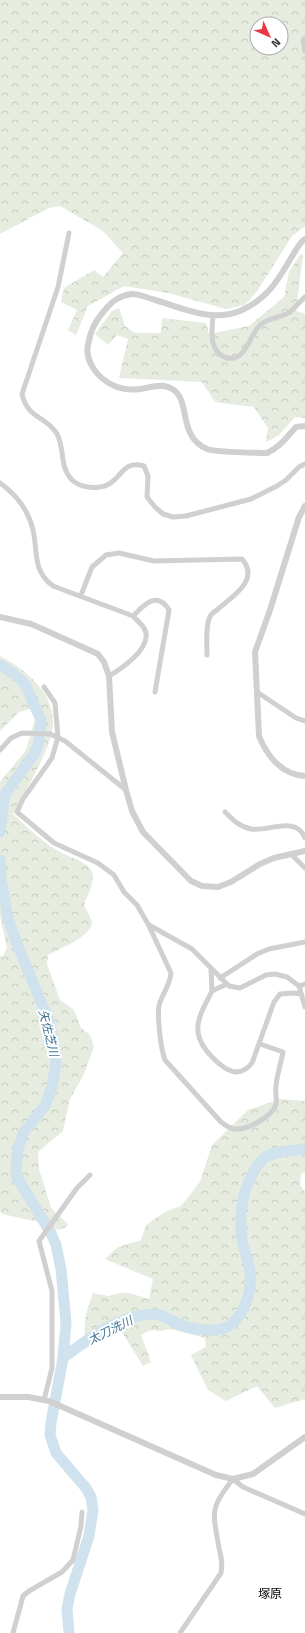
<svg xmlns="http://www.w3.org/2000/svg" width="305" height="1633" viewBox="0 0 305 1633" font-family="'Titillium Web','Noto Sans JP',sans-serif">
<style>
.forest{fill:url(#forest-crowns);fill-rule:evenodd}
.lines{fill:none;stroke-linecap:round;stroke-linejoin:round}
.river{stroke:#cfe2ee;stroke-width:11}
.minor{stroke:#d0d0d0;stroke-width:5}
.tertiary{stroke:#d0d0d0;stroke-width:6}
.labels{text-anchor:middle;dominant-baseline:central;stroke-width:4;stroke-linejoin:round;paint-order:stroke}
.water-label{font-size:12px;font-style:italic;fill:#3f7597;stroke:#fff}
.neighbourhood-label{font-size:12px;fill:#000;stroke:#fff}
</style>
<defs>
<pattern id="forest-crowns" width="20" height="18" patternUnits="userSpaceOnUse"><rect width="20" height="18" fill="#e6ecdf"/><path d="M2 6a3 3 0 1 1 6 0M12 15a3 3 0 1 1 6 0" fill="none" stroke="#c6cbc0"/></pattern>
</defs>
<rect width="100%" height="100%" fill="#fff"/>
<!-- forest -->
<g class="forest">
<path d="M0,0H305V226L292,236L258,290L245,305L226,309L168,293L124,286L88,306L76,335L68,330L77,310L61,302L64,288L94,270L103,277L123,253L103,231L60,206L49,208L0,234ZM257,24H281V48H257Z"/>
<polygon points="303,254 296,311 305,314 305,418 295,417 279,435 266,442 268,428 254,407 215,402 202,382 119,378 128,339 117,335 108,345 95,334 112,311 119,308 125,326 135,333 161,333 162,318 206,323 209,334 249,326 284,297 289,272 300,255"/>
<path d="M0,656C25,669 53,692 53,722C53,747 25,791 13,814C29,829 44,844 64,854C72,858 89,863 92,872C95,883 88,894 84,905C86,910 91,917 92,922C93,936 59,949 48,955L47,964L60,1000L74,1010L81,1028L90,1035L94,1047L84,1074L70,1099L63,1131L38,1152L39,1169L51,1208L68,1224L66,1227L59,1230L44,1223L2,1214L0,1211V956H3L7,948L0,916V782L26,750L35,719L30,709L19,712L0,731Z"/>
<path d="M280,1099L305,1101V1172L301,1174L300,1185L305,1192V1399L275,1408L257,1386L226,1401L208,1390L191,1355L206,1347L205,1338L170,1329L161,1331L153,1330L148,1331L141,1335L151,1362L143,1366L120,1329L85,1349C84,1324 84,1316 93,1293L108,1296L120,1293H129L149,1299L153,1279L105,1259L118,1247L141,1240L146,1225L165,1212L181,1206L200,1182L212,1145L248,1110Z"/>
</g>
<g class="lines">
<!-- river -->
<g class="river">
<polyline points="0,665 14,674 25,684 41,720 39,741 35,753 5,794 0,832"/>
<polyline points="0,860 1,879 8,918 17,944 47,1016 53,1036 56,1062 52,1087 45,1106 23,1133 17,1154 16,1176 51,1233 56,1245 61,1269 66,1323 63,1358 51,1423 50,1435 56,1453 86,1488 91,1497 93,1510 89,1536 70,1594 67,1609 69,1633"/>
<path d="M63,1358C89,1338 119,1315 153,1314C161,1313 171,1321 178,1324C191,1329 216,1334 229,1326C232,1325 235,1320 237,1318C247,1306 252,1288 250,1272C249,1261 244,1251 242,1240C239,1218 241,1195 252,1175C255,1170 259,1162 264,1158C274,1151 293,1151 305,1149"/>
</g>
<!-- minor -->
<g class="minor">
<polyline points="305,38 303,40 305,51"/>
<path d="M69,233L58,287L22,394C28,420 46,415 57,434C65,448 59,467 72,480C81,488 98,490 109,484C123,476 123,460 144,466L148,476L147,497L155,507L163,514L173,517L186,516L251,499L277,486L286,480L299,467L305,464"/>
<path d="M213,316C212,331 208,352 227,358C232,359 238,358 241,354C249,346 252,334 259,326C268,317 281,318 290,312C295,308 300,301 305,297"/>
<path d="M0,483C17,495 28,509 33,530C38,551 32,571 53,586L133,616C137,621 145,626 146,633C149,650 121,669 109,676"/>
<path d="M81,595L92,567L106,555L119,553L154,561L242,559C260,580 233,596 218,609C216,611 212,613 211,615C205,623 207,645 207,655"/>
<path d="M133,616C144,605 157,590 169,610L155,692"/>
<path d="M44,687L55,703L58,737L52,758L23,799L17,812L54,843L98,863L114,875L124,892L137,905L148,924L171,973C170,984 164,992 160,1002C156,1012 161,1050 165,1060L221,1122C226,1126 232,1130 238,1129C249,1129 274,1115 276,1104C277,1099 275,1092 276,1086C277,1074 281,1063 283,1052L260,1044"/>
<polyline points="257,692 296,718 305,721"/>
<polyline points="0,750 11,738 22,733 50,734 65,741 126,790"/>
<path d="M225,812C233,820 240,827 251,829C268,832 296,815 305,838"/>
<polyline points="291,854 305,868"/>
<polyline points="149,925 192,949 229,986 240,988 266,975 275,974 287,977 299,986 305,1007"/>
<polyline points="211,969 212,991"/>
<polyline points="220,978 257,954 269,949 305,942"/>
<path d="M227,984L212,991C206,1003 196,1019 198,1032C199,1043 206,1051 213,1058C226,1071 239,1079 252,1063L274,1002L280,994L294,993L301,994"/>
<polyline points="299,986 305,984"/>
<polyline points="44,1400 52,1368 52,1291 39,1241 77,1188 90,1175"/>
<polyline points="13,1633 23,1596 29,1591 62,1572 73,1560 81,1526 82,1512"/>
<path d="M180,1633L221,1573C223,1564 221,1556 219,1548C213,1512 209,1509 233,1479L243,1487L305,1514"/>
</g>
<!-- tertiary -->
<g class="tertiary">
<path d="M305,239C299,243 295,252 291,258C277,282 267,299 240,311C210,323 180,307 152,299C146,297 138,294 132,294C120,295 111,302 104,311C94,323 91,330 88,345C85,358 94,372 103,379C114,388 126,391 140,389C148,388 156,385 164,386C196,392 173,434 207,449C215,452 256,453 267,453C280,447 286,438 296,427L305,426"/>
<path d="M305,506L299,517L270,610L255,652L259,736C267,756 282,775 305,776"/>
<polyline points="0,617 31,624 47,631 98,654 104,662 109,676 112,732 126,790 132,811 143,832 191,881 202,886 218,887 231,882 260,864 274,858 305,851"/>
<polyline points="0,1397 28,1397 49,1401 216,1475 233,1479 253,1474 305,1437"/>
</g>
</g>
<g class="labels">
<!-- water labels -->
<g class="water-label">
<text transform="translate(49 1033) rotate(76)">矢佐芝川</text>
<text transform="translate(110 1330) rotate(-26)">太刀洗川</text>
</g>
<!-- neighbourhood labels -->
<g class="neighbourhood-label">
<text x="270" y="1593">塚原</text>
</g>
</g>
<!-- north arrow -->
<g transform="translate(269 36) rotate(135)"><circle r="19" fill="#ffffff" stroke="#adadad"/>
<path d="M0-3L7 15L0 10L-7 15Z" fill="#e63946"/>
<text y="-6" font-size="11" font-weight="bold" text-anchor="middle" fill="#333333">N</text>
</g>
</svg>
